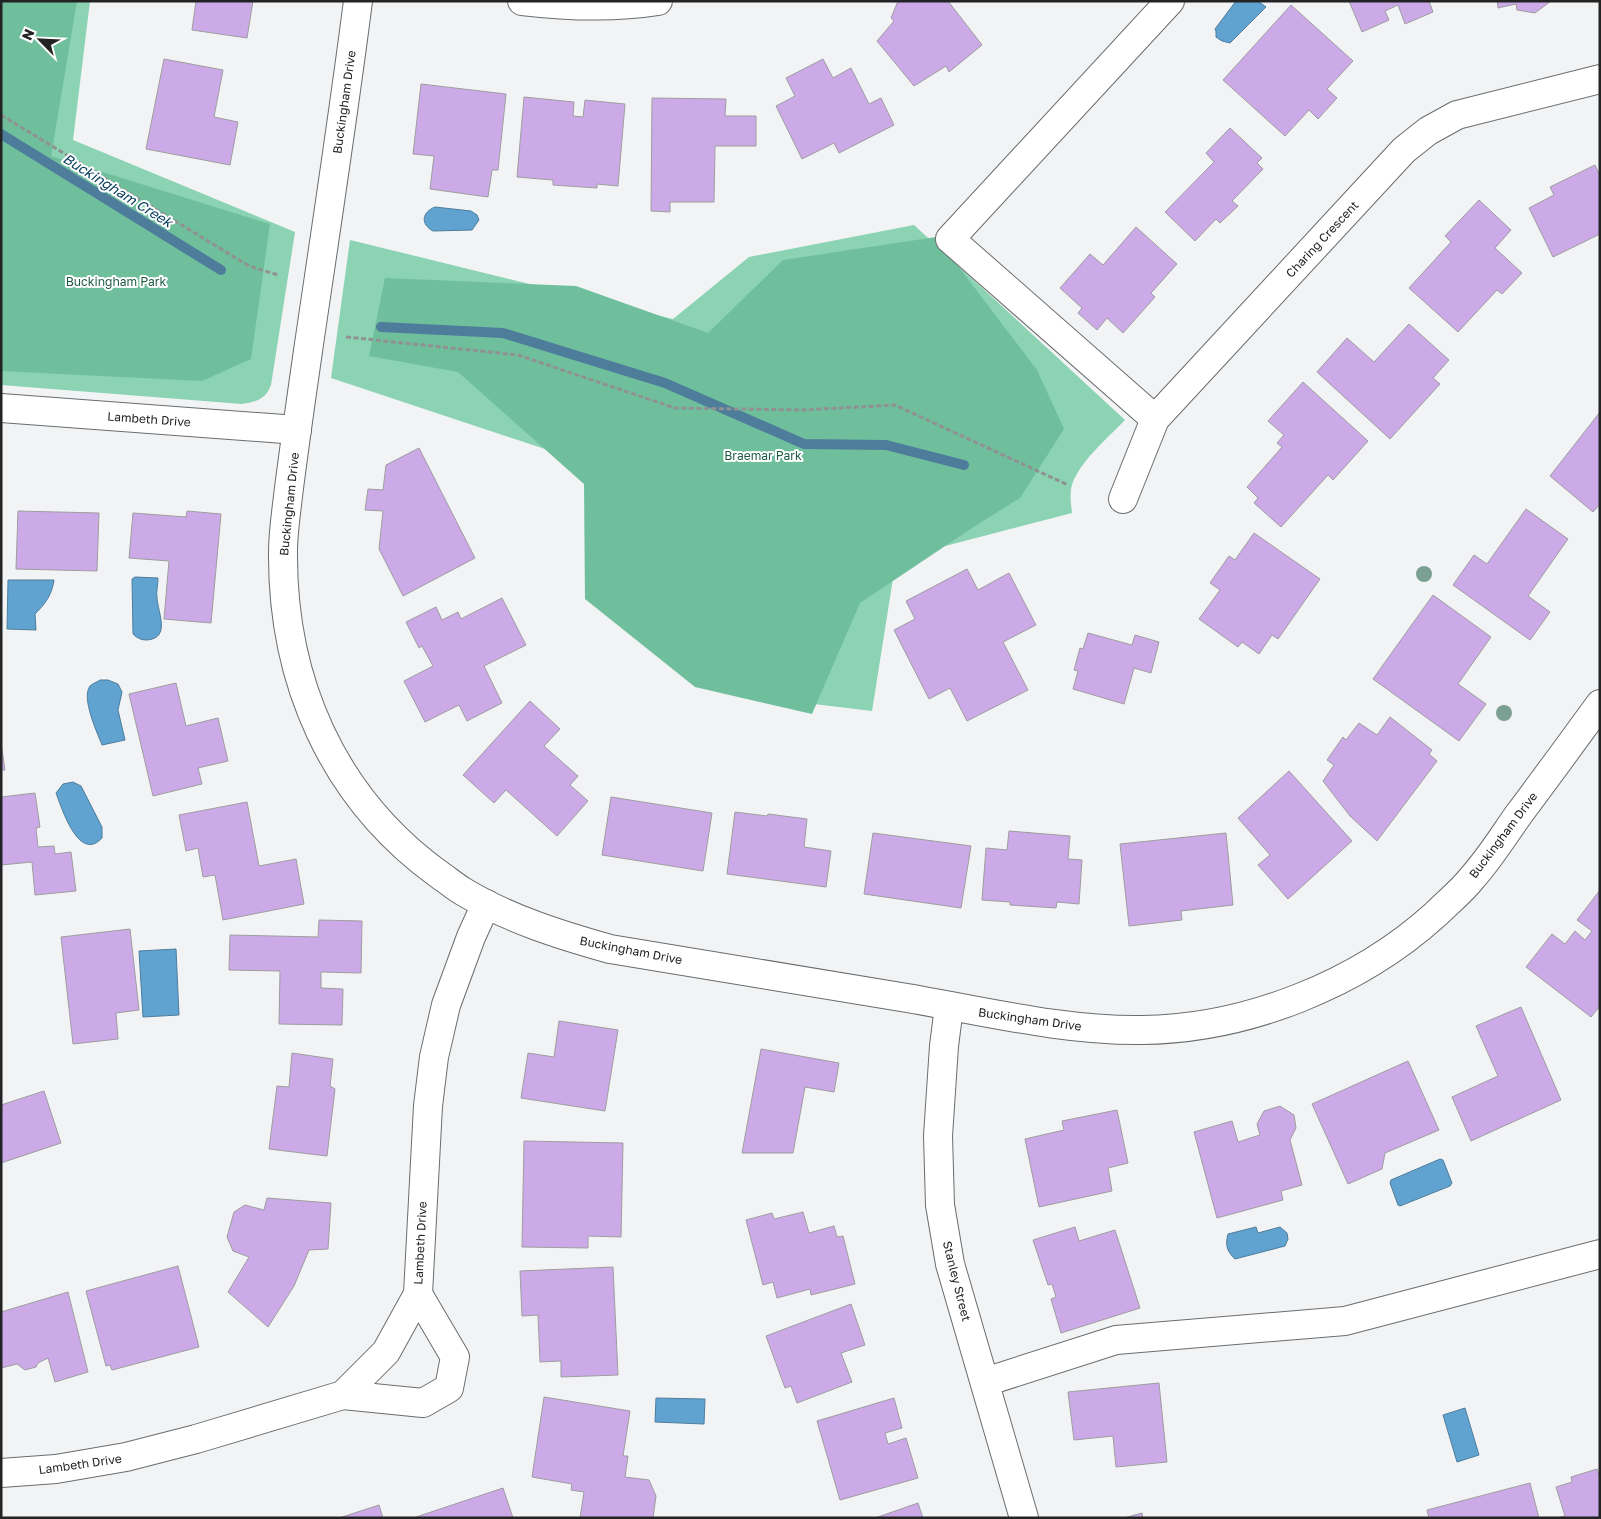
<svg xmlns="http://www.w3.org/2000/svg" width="1601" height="1519" viewBox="0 0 1601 1519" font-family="'Golos Text',sans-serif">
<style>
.green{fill:#8bd3b3}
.forest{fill:#6fbf9d}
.water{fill:#61a3d0;stroke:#4e7d9c}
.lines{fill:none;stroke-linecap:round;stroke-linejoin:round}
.stream{stroke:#4e7d9c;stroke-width:10}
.building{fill:#ccaae8;stroke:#9e9d9f}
.minor-casing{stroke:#6a6c6d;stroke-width:30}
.path{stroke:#909193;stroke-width:3;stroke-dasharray:5 2.5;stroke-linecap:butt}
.minor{stroke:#fff;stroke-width:28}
.tree{fill:#7c9f94}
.labels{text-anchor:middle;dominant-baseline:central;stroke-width:4;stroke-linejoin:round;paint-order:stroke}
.street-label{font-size:12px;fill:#232324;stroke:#fff}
.park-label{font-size:12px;fill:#1d5b44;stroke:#fff}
.water-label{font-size:14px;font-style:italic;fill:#0d4260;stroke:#fff}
</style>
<rect width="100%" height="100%" fill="#f1f3f5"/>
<!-- green -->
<g class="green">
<path d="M1,1H90L73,140L295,232L271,385C266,399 256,402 242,404L1,385Z"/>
<path d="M914,225L1125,420C1108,438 1076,464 1071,489C1070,497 1071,505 1072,513L930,550L898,547L872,711L731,694L599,467L331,378L350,240L673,319L749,257Z"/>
</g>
<!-- forest -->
<g class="forest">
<polygon points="1,1 77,1 51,156 270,224 251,359 202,381 1,371"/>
<polygon points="936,237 1037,370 1064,429 1020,498 975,526 860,603 812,714 695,687 585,599 584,484 458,372 369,356 385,278 576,286 708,333 783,260"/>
</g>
<!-- water -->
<g class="water">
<polygon points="1236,1 1258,1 1266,7 1230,43 1222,41 1216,37 1216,31 1215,29"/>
<path d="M435,207L471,211L477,215L479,220L472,230L433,231C420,224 422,212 435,207Z"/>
<path d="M135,577L158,578C158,585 156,592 157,598C158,613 171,638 147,640C141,640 137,638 133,634L132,579Z"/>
<path d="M8,580H54C52,595 45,604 35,614L36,630L7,629Z"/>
<path d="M100,680H108L118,684L122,692L118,710L125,740L102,745C97,732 81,698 90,686C92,684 97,682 100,680Z"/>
<path d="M73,782L81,786L102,827V838C79,863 62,809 56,793L63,784Z"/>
<polygon points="176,949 179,1015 143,1017 139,951"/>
<polygon points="1440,1159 1443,1160 1452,1183 1450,1186 1400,1206 1398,1205 1390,1183 1391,1180"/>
<path d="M1256,1227L1258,1233L1280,1227L1287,1233L1288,1239L1285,1246L1235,1259C1227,1251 1225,1246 1228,1234Z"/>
<polygon points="656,1398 705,1399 704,1424 655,1422"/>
<polygon points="1465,1408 1479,1455 1457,1462 1443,1415"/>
</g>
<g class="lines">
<!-- stream -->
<g class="stream">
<polyline points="1,134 221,270"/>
<polyline points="381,327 503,333 665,383 804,444 886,445 964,465"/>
</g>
</g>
<!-- building -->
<g class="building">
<polygon points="196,1 253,1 247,38 192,30"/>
<polygon points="898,1 948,1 982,45 949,72 946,66 914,86 877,41 894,21 891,18"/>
<polygon points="1349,1 1429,1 1433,12 1405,24 1398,5 1385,11 1389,20 1362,32"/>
<polygon points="1497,1 1551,1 1535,13 1517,10 1516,4 1498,8"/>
<polygon points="1291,5 1353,61 1327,89 1337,98 1318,119 1309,110 1285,136 1223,80"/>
<polygon points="164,59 223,70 214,117 238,122 230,165 146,149"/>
<polygon points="823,59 833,78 851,68 869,104 881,98 894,125 839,153 834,143 802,159 776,106 795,96 786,78"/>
<polygon points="421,84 506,94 498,170 492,170 488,197 430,189 434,156 413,154"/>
<polygon points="524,97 574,102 573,116 583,117 585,100 625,104 618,186 597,184 597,188 553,185 553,180 517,177"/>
<polygon points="652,98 726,99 725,116 756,116 756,146 715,146 714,202 670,202 670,212 651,211"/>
<polygon points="1230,128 1262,158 1257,163 1263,169 1232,201 1238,206 1220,223 1216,219 1195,241 1165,212 1214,162 1206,153"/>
<polygon points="1595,165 1600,176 1600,234 1553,257 1529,208 1554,195 1550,187"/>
<polygon points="1479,200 1511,230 1495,248 1522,273 1502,294 1497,290 1458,332 1409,288 1451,242 1445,236"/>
<polygon points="1136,227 1177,264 1151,293 1155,297 1123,333 1107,318 1097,330 1078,313 1082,308 1060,288 1090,254 1103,265"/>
<polygon points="1409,324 1449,360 1433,378 1440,384 1390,439 1317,372 1347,338 1374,362"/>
<polygon points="1303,382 1368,441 1333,480 1328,475 1281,527 1254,503 1258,498 1247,487 1282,447 1277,443 1284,435 1268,421"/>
<polygon points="1600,412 1600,504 1593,512 1550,476"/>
<polygon points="419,448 475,558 403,596 379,549 383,511 365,510 368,489 383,490 386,465"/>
<polygon points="1526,509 1568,539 1528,596 1550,612 1530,640 1453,585 1474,555 1487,564"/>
<polygon points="18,511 99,513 97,571 16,569"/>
<polygon points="187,511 221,514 211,623 164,619 169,561 129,558 133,513 186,517"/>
<polygon points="1254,533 1320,579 1278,639 1272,635 1259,654 1242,642 1238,647 1199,619 1220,590 1210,583 1229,556 1235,560"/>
<polygon points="967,569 978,590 1009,573 1036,625 1003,642 1028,690 967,721 950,688 929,699 894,630 915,619 906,601"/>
<polygon points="1433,595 1491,637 1458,684 1486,704 1459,741 1373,679"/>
<polygon points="502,598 526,645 484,666 502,703 467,721 459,705 425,722 404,681 433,666 422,646 419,648 406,622 436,607 442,620 458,612 461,619"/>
<polygon points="1088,633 1132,645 1135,635 1159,642 1151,673 1134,668 1124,704 1073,689 1078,671 1074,670 1080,648 1083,649"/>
<polygon points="176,683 186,726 218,718 228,761 198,768 202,784 153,796 129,694"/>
<polygon points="530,701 560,729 544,746 578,776 570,785 588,801 557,836 506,790 494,803 463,775"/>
<polygon points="1390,717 1432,750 1429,754 1437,761 1377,841 1350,816 1323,781 1334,765 1327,760 1343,737 1346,740 1359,723 1377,735"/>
<polygon points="1,743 5,770 1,770"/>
<polygon points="1289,771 1352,841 1288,899 1258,865 1270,855 1238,818"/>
<polygon points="35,793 40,827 36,828 38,847 54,846 55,854 71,852 76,891 35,895 32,862 1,865 1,797"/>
<polygon points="611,797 712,813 703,871 602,855"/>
<polygon points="247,802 259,866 296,859 304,904 223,920 215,875 203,877 198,848 186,851 179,815"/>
<polygon points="735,812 767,816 768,814 807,819 804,847 831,851 826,887 727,874"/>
<polygon points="1009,831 1070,836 1068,859 1082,860 1079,904 1057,902 1056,908 1010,905 1010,902 982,900 986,848 1007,850"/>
<polygon points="873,833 971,846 961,908 864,894"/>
<polygon points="1226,833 1233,905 1181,911 1182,920 1129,926 1120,844"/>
<polygon points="1600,890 1600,1006 1591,1017 1526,967 1552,934 1565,944 1575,931 1585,940 1592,931 1577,920"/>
<polygon points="319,920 362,921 361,973 321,972 321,988 343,989 342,1025 279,1024 280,971 229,970 230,935 318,937"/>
<polygon points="130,929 139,1010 116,1013 118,1039 73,1044 61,937"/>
<polygon points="1521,1007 1561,1100 1471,1141 1452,1097 1498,1076 1476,1026"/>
<polygon points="559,1021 618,1030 605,1111 521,1098 528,1053 554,1057"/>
<polygon points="761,1049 839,1063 834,1092 805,1087 793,1153 742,1153"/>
<polygon points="292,1053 333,1059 330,1086 335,1089 327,1156 269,1149 277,1086 289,1087"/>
<polygon points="1408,1061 1439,1130 1385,1153 1382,1169 1348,1184 1312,1104"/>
<polygon points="44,1091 61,1143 1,1163 1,1105"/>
<polygon points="1280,1106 1294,1115 1296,1128 1290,1140 1302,1185 1281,1191 1283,1200 1217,1218 1194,1132 1232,1121 1238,1142 1260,1135 1257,1124 1264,1111"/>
<polygon points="1117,1110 1128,1163 1108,1168 1112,1191 1039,1207 1025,1139 1064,1130 1062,1121"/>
<polygon points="524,1141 623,1143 621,1237 588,1236 588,1248 522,1247"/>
<polygon points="267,1198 331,1203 328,1249 309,1250 294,1286 268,1327 228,1292 249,1257 233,1251 227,1237 234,1212 245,1205 264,1210"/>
<polygon points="803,1212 809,1233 834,1226 837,1237 843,1236 855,1284 811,1295 810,1289 777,1298 773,1282 763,1285 746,1220 772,1213 774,1219"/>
<polygon points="1075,1227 1079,1241 1115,1230 1140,1308 1061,1333 1051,1299 1056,1297 1052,1284 1048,1285 1033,1240"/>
<polygon points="178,1266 199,1347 112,1370 110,1365 106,1366 86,1291"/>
<polygon points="613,1267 618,1375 561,1377 561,1361 540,1362 538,1315 522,1316 520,1271"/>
<polygon points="68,1292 88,1372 55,1382 48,1358 38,1363 36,1367 25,1370 17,1364 1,1368 1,1312"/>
<polygon points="851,1304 865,1345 841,1353 852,1382 797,1403 791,1386 785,1388 766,1336"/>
<polygon points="1159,1383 1167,1462 1116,1467 1113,1436 1074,1440 1068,1392"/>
<polygon points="544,1397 630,1411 623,1456 628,1456 625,1477 649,1480 656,1496 653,1518 580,1518 584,1492 571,1490 572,1484 532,1477"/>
<polygon points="894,1398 902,1428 885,1433 888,1444 906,1438 918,1478 840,1500 817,1421"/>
<polygon points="1597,1469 1600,1477 1600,1518 1557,1518 1565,1516 1556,1487 1572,1482 1571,1477"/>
<polygon points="1530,1483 1539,1518 1429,1518 1427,1510"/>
<polygon points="503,1488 513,1518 413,1518"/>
<polygon points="918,1503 923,1518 875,1518"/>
<polygon points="379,1505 383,1518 339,1518"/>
<polygon points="1142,1513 1143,1518 1124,1518"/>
</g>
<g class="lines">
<defs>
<g id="minor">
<path d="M358,1C343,118 325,235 308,351C301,400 294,448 288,496C286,514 283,533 283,552C282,680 332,796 437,873C446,879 455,887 464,892C509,919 560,935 610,949C709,965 808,982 907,998C984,1011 1063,1031 1142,1030C1247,1029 1359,984 1436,914C1448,902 1462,891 1472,878C1490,858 1504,835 1519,814C1546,778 1573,741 1600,704"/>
<path d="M522,1C565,6 615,8 658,1"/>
<polyline points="1,408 297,430"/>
<polyline points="1155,419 950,239 1170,1"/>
<polyline points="1123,499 1155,419 1404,150 1428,131 1457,115 1600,79"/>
<polyline points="949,1007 944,1046 938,1136 940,1205 950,1264 1024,1518"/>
<polyline points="985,1382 1116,1340 1345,1321 1600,1254"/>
<polyline points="343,1395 423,1403 449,1388 455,1357 418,1294"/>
<polyline points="1,1473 56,1469 126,1457 196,1439 343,1395 386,1352 418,1294 428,1106 434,1057 446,1005 471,937 486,904"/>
</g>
</defs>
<!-- minor casing -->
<use href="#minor" class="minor-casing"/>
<!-- path -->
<g class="path">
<polyline points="1,115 249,266 278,275"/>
<polyline points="346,337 518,355 675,408 802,410 895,405 1068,485"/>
</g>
<!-- minor -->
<use href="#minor" class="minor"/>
</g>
<!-- trees -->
<g class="tree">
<circle cx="1424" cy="574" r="8"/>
<circle cx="1504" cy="713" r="8"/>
</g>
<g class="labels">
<!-- street labels -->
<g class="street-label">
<text transform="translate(344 102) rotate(-82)">Buckingham Drive</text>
<text transform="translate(1322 239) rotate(-47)">Charing Crescent</text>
<text transform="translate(149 419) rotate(4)">Lambeth Drive</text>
<text transform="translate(289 504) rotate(-84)">Buckingham Drive</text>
<text transform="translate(1503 835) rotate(-53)">Buckingham Drive</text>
<text transform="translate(631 950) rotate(11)">Buckingham Drive</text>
<text transform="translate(1030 1019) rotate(8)">Buckingham Drive</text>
<text transform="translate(420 1243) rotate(-87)">Lambeth Drive</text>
<text transform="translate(957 1281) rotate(76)">Stanley Street</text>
<text transform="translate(80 1464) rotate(-8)">Lambeth Drive</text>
</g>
<!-- park labels -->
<g class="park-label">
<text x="116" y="281">Buckingham Park</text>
<text x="763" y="455">Braemar Park</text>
</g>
<!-- water labels -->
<g class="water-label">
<text transform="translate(118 190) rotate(32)">Buckingham Creek</text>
</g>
</g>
<!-- border -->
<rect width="1601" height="1519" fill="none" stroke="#232324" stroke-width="5"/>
<!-- north arrow -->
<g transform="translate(40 40) rotate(294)" stroke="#ffffff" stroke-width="4" paint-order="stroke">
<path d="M0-4L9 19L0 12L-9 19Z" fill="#232324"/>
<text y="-8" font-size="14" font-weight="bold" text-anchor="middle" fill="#232324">N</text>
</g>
</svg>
